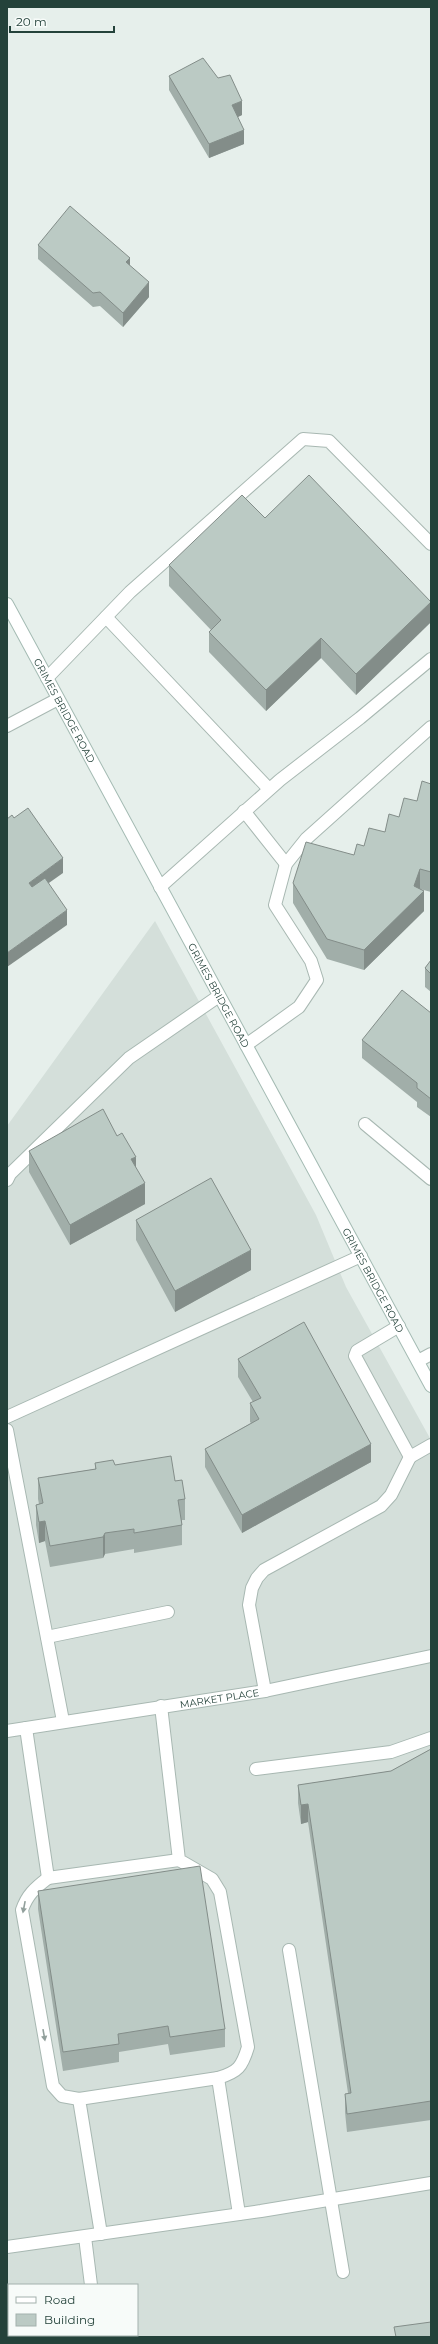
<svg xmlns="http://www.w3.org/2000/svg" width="438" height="2344" viewBox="0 0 438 2344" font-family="Montserrat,sans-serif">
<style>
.built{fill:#d4dfda;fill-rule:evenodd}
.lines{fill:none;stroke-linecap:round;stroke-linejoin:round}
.lane-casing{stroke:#a8b8b2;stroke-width:14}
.street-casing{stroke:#a8b8b2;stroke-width:14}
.secondary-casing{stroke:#a4bbb3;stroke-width:14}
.lane{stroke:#fff;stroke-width:12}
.street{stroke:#fff;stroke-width:12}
.secondary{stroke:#fff;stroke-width:12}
.wall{fill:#a1aea9}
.shaded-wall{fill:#838d89}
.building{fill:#bbcac4;stroke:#838d89}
.oneway{fill:#92a09c}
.labels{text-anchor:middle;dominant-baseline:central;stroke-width:3.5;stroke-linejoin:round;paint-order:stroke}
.street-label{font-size:10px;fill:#24423a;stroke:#f7fbf9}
</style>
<rect width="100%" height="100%" fill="#e6efeb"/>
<!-- built -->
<path class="built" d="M155,921L316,1215L346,1287L431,1440V2337H7V1126ZM9,2285H137V2335H9Z"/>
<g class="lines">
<defs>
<g id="lane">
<polyline points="106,617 269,789"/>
<polyline points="47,678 130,592 303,439 329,441 431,544"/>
<polyline points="244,811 286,864"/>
<polyline points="160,887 280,780 360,718 431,659"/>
<polyline points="246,1045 299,1007 317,980 311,961 275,905 286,864 306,839 431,727"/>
<polyline points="365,1124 431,1179"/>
<polyline points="7,1180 10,1174 129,1058 219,996"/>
<polyline points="399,1326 357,1351 355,1356 410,1457 431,1445"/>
<polyline points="418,1361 431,1354"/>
<polyline points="7,1417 361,1256"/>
<polyline points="7,1430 63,1721"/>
<polyline points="47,1637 168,1612"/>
<polyline points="265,1691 249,1605 252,1588 257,1578 264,1570 381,1506 391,1495 410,1457"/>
<path d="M161,1706L179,1860L212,1879L220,1892L248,2047C242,2067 238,2072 218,2078L239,2214"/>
<polyline points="26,1728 48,1878 179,1860"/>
<polyline points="256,1769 391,1752 431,1738"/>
<path d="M48,1878C35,1888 27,1895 22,1910L53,2086L62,2096L79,2099"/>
<polyline points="289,1950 343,2272"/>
<polyline points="101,2234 79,2099 218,2078"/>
<polyline points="85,2237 91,2285"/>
<polyline points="7,2247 261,2211 431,2183"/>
<polyline points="97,2335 97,2337"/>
</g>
<g id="street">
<polyline points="7,726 58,699"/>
<path id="s1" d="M7,1731L265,1691L431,1656"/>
</g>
<g id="secondary">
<path id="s2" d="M7,604L431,1386"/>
</g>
</defs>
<!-- lane casing -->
<use href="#lane" class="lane-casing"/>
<!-- street casing -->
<use href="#street" class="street-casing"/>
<!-- secondary casing -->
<use href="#secondary" class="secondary-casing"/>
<!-- lane -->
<use href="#lane" class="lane"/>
<!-- street -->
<use href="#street" class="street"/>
<!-- secondary -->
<use href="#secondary" class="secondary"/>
</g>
<!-- wall -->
<g class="wall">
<polygon points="169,76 242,115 237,117 244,144 209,158 169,90"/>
<polygon points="38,245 130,266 149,297 123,327 100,306 93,307 38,259"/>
<polygon points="265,518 431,602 431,622 356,695 321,658 266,711 209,652 209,632 211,630 169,586 169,565"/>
<polygon points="431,784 431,892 420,889 424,911 364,970 327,959 293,903 293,883 354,855 364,846 385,832 399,817 417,801"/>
<polygon points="431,960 431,992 425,987 425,968"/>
<polygon points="431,1013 431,1117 417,1107 417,1102 362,1058 362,1040"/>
<polygon points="117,1136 136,1168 145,1204 70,1245 29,1172 29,1151"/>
<polygon points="136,1220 251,1270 175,1312 136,1240"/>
<polygon points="238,1359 371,1462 242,1533 205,1467 205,1449 251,1423 250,1422 250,1403 253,1402 238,1377"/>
<polygon points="95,1463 115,1465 175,1481 185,1499 185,1520 182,1520 182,1545 134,1553 134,1549 105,1554 103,1558 50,1567 45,1541 39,1543 36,1525 36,1505 39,1504 38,1499 38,1478 95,1469"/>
<polygon points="431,1749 431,2120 347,2132 345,2112 345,2094 348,2093 308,1822 301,1824 298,1803 298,1785 391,1771"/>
<polygon points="38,1891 225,2029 225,2047 170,2055 168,2044 119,2052 119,2062 63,2071 38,1909"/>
</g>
<!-- shaded-wall -->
<g class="shaded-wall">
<polygon points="242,101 242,115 232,120 232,105"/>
<polygon points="244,130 244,144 209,158 209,144"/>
<polygon points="130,258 130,272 126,262"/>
<polygon points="149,282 149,297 123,327 123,313"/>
<polygon points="431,602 431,622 356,695 356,674"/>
<polygon points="321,638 321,658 266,711 266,690"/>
<polygon points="63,858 63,873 29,897 29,883"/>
<polygon points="420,869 420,889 424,891 424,911 364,970 364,950 414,886"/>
<polygon points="67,910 67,925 7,967 7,953"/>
<polygon points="136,1157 136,1177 131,1159"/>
<polygon points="145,1183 145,1204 70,1245 70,1225"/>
<polygon points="251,1250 251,1270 175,1312 175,1291"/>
<polygon points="371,1444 371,1462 242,1533 242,1515"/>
<polygon points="45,1521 45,1541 39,1543 39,1522"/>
<polygon points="105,1533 105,1554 103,1558 103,1537"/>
<polygon points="308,1804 308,1822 301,1824 301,1805"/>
</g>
<!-- building -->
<g class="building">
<polygon points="203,58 218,78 230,75 242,101 232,105 244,130 209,144 169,76"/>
<polygon points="70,206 130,258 126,262 149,282 123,313 100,292 93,293 38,245"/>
<polygon points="309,475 431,602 356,674 321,638 266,690 209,632 221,620 169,565 242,495 265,518"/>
<polygon points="422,781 431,784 431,872 420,869 414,886 424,891 364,950 327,939 293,883 306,842 354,855 357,844 364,846 369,828 385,832 389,814 399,817 404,798 417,801"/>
<polygon points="28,808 63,858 29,883 32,887 45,878 67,910 7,953 7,819 12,815 14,818"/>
<polygon points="431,960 431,974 425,968"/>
<polygon points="402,990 431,1013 431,1099 417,1088 417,1083 362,1040"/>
<polygon points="103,1109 117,1136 122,1133 136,1157 131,1159 145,1183 70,1225 29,1151"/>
<polygon points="211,1178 251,1250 175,1291 136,1220"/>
<polygon points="304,1322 371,1444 242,1515 205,1449 259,1419 250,1403 261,1398 238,1359"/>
<polygon points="171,1456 175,1481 182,1480 185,1499 178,1500 182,1525 134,1533 134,1529 105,1533 103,1537 50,1546 45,1521 39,1522 36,1505 43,1503 38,1478 96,1469 95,1463 113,1460 115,1465"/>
<polygon points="431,1749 431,2101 347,2114 345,2094 351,2093 308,1804 301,1805 298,1785 391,1771"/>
<polygon points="200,1866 225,2029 170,2037 168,2026 118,2034 119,2044 63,2052 38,1891"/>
<polygon points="431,2322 431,2337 396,2337 394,2327"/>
</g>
<!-- one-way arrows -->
<defs><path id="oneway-solid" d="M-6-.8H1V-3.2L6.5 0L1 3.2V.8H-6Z"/></defs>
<g class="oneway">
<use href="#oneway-solid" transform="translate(24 1907) rotate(101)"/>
<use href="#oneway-solid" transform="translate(44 2035) rotate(80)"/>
</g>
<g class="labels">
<!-- street labels -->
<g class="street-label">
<text stroke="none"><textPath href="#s2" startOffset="121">GRIMES BRIDGE ROAD</textPath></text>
<text stroke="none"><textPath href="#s2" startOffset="445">GRIMES BRIDGE ROAD</textPath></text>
<text stroke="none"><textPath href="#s2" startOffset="769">GRIMES BRIDGE ROAD</textPath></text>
<text stroke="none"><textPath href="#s1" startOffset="215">MARKET PLACE</textPath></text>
</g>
</g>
<!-- border -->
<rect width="438" height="2344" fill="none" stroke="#24423a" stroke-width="16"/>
<!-- legend -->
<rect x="8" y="2284" width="130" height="52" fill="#f7fbf9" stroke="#a3b1ad"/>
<rect x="16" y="2297" width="20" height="6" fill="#ffffff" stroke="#a3b1ad"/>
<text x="44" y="2304" font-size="12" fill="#24423a">Road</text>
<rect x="16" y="2314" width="20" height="12" fill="#bbcac4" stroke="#a3b1ad"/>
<text x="44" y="2324" font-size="12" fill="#24423a">Building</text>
<!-- scale -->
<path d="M10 26v6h104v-6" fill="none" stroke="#24423a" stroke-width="2"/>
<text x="16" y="26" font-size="12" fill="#24423a" stroke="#f7fbf9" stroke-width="3" paint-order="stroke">20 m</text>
</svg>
